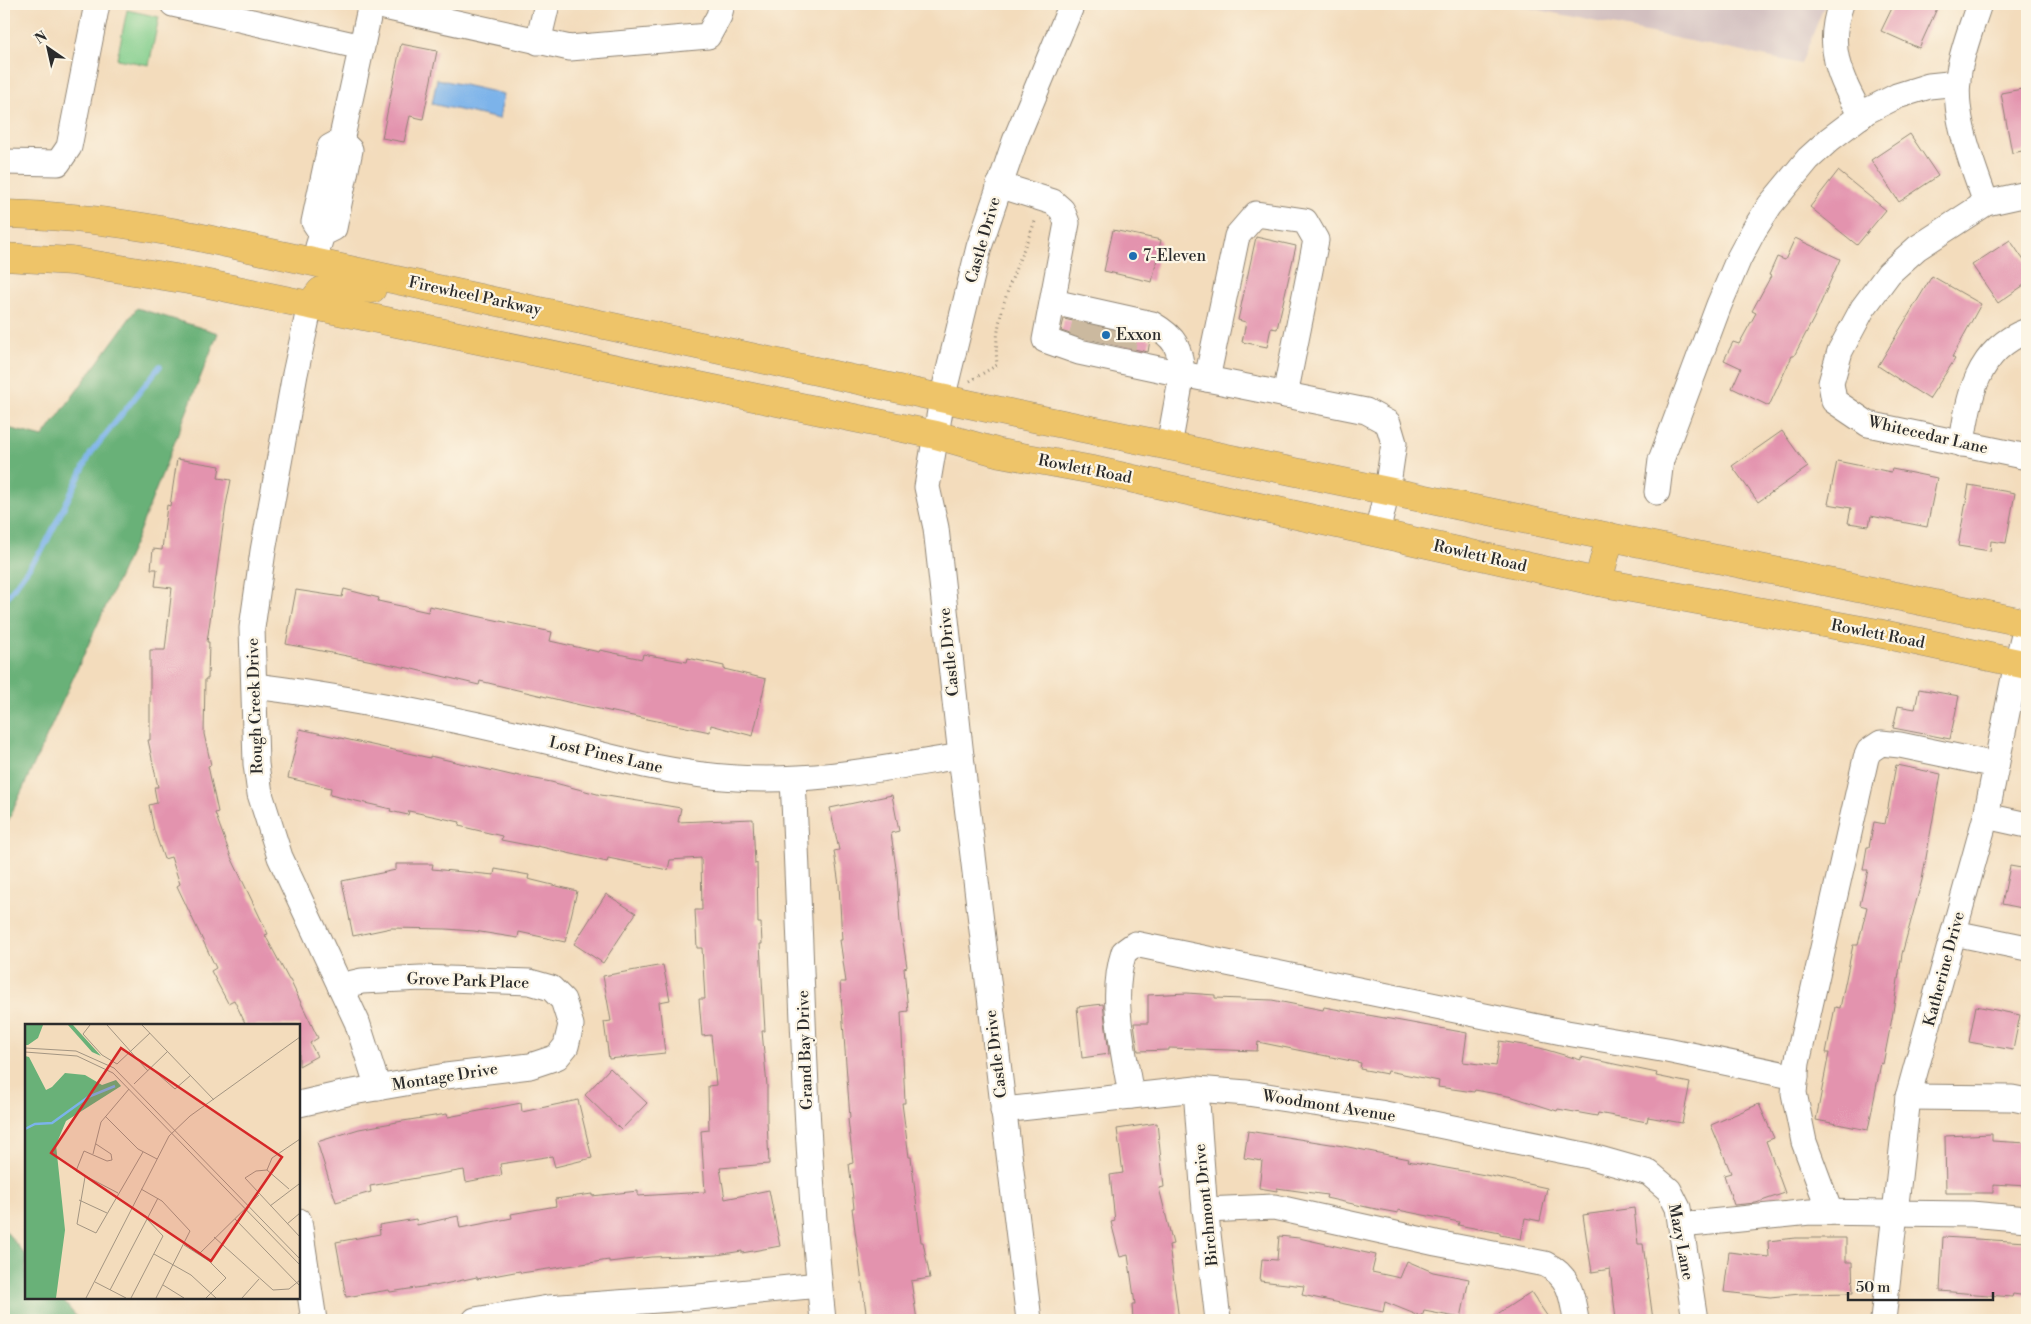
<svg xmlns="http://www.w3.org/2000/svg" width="2031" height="1324" viewBox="0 0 2031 1324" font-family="'Libre Bodoni',serif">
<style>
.industrial{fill:#d2bfc0}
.green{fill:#82ce8c;stroke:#567c5c}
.forest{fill:#69b178;stroke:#4a6e52}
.water{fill:#7bb3ea;stroke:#536f8a}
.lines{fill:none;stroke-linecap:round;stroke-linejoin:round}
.stream{stroke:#7bb3ea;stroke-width:5.5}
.building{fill:#e393ae}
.minor-tunnel{stroke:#cbb99f;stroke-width:25;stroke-dasharray:25 12;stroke-linecap:butt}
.minor-casing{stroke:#8f8474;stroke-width:27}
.major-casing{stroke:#8f8474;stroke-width:29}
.path{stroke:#8f8474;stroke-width:3;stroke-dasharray:1 4;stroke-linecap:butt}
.minor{stroke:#fff;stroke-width:25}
.major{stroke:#eec469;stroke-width:28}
.poi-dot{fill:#1f6fb2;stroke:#fcf5e5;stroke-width:2}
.labels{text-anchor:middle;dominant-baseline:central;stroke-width:4.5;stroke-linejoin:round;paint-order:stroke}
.street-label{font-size:16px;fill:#2b2b2b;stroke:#fcf5e5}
.poi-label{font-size:16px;fill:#2b2b2b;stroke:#fcf5e5;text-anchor:start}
.inset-river{fill:none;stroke:#7bb3ea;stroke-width:2.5}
.inset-road{fill:none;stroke:#a39582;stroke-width:1}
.view{fill:#d62828;fill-opacity:0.15;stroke:#d62828;stroke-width:2.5}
.inset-edge{fill:none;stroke:#2b2b2b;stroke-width:2.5}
</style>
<rect width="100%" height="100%" fill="#fcf5e5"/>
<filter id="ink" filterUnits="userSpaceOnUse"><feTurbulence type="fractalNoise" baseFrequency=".02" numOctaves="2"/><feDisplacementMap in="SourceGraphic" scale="10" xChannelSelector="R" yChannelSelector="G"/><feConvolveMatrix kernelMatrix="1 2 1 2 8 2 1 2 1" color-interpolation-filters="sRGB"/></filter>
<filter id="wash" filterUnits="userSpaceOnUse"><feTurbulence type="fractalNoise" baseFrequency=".0096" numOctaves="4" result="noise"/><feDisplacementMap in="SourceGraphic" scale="20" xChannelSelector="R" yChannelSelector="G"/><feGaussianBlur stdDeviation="1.12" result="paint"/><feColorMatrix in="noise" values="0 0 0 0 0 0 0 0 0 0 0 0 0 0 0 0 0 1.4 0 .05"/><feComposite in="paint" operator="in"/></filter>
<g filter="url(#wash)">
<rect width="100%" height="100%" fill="#f3dcbc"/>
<!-- industrial -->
<polygon class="industrial" points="1510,4 1825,4 1801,64"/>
<!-- green -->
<polygon class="green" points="127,10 159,17 149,65 117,59"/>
<!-- forest -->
<g class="forest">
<polygon points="137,308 218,333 135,542 4,830 4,427 43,437"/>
<polygon points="4,1229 26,1256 26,1298 61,1298 79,1320 4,1320"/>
</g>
<!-- water -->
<polygon class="water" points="437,79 504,94 499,119 432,104"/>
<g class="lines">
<!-- stream -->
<polyline class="stream" points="4,601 44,547 91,453 160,366"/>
</g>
<g id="blocks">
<!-- building -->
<g class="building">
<polygon points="1894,4 1939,4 1919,48 1881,31"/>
<polygon points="401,44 437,51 423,119 410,116 404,142 382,138"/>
<polygon points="2027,88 2027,150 2012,153 2001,93"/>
<polygon points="1910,134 1938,176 1899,202 1871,160"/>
<polygon points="1838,171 1886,210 1857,245 1810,207"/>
<polygon points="1113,230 1161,240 1152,282 1104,271"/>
<polygon points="1256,237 1296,246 1277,329 1271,328 1267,347 1242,342 1246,322 1238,320"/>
<polygon points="1795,238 1840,259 1815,316 1794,356 1792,356 1769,406 1732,388 1741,368 1724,360 1733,342 1739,344 1756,313 1752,311 1771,276 1769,275 1777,257 1785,260"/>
<polygon points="2010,240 2027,265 2027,283 1998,303 1972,265"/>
<polygon points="1932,276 1981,304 1952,357 1955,359 1929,399 1878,366"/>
<polygon points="1064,319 1146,338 1150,340 1148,352 1083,338 1061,331"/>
<polygon points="1782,431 1808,467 1758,502 1732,466"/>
<polygon points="177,459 220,466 218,478 231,480 226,505 207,642 209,642 208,679 205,679 204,734 211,765 208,766 218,812 215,813 231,857 268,934 265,935 289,980 290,980 318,1038 310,1043 317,1056 299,1066 299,1025 246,1025 234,1000 228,1003 211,971 216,968 177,886 180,884 171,857 164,859 154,830 149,805 157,803 154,787 158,787 148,740 150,740 150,650 165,650 172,588 155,586 157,569 151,569 153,549 162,550 167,505 170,506"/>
<polygon points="1837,461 1891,472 1892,469 1937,478 1927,527 1871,516 1869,526 1848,523 1851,508 1828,504"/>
<polygon points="1969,485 2015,493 2006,543 1991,541 1990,551 1958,546"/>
<polygon points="344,589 379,598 378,601 428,612 429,606 552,632 550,641 599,652 600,650 642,659 643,654 687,662 688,658 724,666 724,669 766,679 753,736 711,725 710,732 580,705 480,681 479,685 408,668 286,644 296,590 342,597"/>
<polygon points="1919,689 1959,696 1950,739 1893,728 1898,706 1915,709"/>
<polygon points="300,729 430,758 430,756 515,776 515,775 551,782 601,795 681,808 678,822 753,819 755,864 757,863 758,923 761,923 762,944 760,944 765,1031 762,1031 767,1086 767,1121 769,1164 720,1168 725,1199 769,1190 780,1246 742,1253 742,1251 717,1255 651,1257 609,1262 609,1260 521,1273 520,1271 477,1279 477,1277 435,1286 435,1285 390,1292 389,1290 346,1297 336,1242 380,1234 379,1225 416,1219 417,1225 458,1216 460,1228 512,1218 511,1214 556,1206 555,1199 592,1194 592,1196 638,1191 638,1196 705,1192 701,1131 709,1130 708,1086 716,1085 711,1035 702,1036 699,999 705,999 702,948 697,948 695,910 702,910 701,858 670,860 668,870 608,858 607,862 537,846 537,847 501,840 502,836 459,826 460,822 409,811 408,815 390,811 391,809 330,795 331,788 288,778"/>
<polygon points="1896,765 1941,774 1922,880 1902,954 1892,1018 1883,1064 1881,1063 1868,1130 1816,1120 1829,1053 1826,1053 1835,1007 1840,1008 1853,945 1858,945 1867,907 1860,905 1868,870 1863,870 1867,847 1869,847 1874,822 1885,824"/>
<polygon points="892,795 899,831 891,833 897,875 900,923 907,967 904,968 908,1011 901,1012 905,1103 902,1103 909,1157 911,1157 921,1242 923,1242 930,1278 911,1281 917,1320 867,1320 852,1208 854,1208 849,1164 853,1163 848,1119 850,1118 840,982 846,982 840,940 842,940 839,885 834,851 839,850 830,808"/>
<polygon points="396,864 433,864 432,869 494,875 495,869 529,875 528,879 577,891 565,942 519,932 518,938 474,931 446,929 391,928 353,936 342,881 396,870"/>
<polygon points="2010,866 2027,869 2027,909 2002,904"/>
<polygon points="606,894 636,913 603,963 574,944"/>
<polygon points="663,965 670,1000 659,1002 665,1053 609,1059 604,1022 611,1021 603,976"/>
<polygon points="1187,993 1215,995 1215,998 1272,1000 1323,1010 1324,1007 1467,1033 1463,1062 1496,1066 1500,1041 1540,1048 1581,1060 1581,1057 1657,1073 1656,1076 1690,1083 1682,1123 1648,1117 1647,1122 1598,1113 1597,1116 1558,1109 1557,1111 1513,1097 1475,1090 1474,1092 1438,1087 1439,1081 1388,1071 1387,1074 1360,1069 1361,1063 1258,1042 1257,1051 1169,1048 1169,1050 1138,1051 1134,1023 1148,1023 1148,995"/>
<polygon points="1103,1004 1109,1054 1082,1058 1077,1007"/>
<polygon points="1976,1006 2020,1015 2013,1050 1969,1042"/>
<polygon points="610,1068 647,1103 621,1130 585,1095"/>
<polygon points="578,1100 592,1158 555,1167 552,1156 500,1164 502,1175 466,1182 464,1170 405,1180 370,1186 371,1192 336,1202 317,1142 359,1129 403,1121 447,1114 448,1117 521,1103 522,1112"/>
<polygon points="1759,1104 1774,1138 1766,1141 1785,1193 1756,1203 1734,1205 1724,1175 1731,1173 1711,1125"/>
<polygon points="1157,1123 1164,1187 1159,1188 1173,1244 1169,1245 1179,1320 1133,1320 1132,1304 1135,1304 1128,1255 1120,1257 1111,1222 1115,1221 1110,1175 1123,1173 1117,1129"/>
<polygon points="1248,1131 1343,1146 1409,1159 1408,1161 1496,1177 1547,1188 1540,1221 1525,1218 1521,1239 1500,1235 1500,1233 1458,1225 1459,1222 1398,1210 1398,1213 1371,1208 1326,1198 1327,1195 1277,1188 1277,1191 1259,1188 1262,1161 1244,1158"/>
<polygon points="1992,1134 1992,1141 2027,1143 2027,1186 1993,1184 1993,1193 1946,1193 1945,1136"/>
<polygon points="1634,1208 1638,1244 1643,1244 1653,1320 1616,1320 1610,1269 1592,1272 1587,1242 1583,1215"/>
<polygon points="1279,1236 1299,1238 1376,1255 1372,1272 1400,1278 1407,1261 1433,1272 1469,1279 1461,1318 1424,1311 1422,1317 1385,1302 1383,1312 1302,1295 1304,1286 1260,1281 1262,1259 1277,1260"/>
<polygon points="1943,1237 2027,1242 2027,1296 2013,1294 2012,1297 1940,1291"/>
<polygon points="1796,1238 1846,1238 1846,1262 1852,1262 1853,1293 1800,1294 1770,1297 1724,1292 1729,1252 1769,1257 1768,1241"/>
<polygon points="1531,1292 1550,1320 1488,1320"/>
</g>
</g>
</g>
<g filter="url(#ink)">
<use href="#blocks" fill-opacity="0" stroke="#8f8474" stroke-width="1"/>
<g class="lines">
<!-- minor-tunnel -->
<g class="minor-tunnel">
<polyline points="1081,338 1085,322"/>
<polyline points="1102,342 1106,326"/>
<polyline points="1123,347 1127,331"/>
</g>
<defs>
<g id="minor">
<polyline points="173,4 362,47"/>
<path d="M1841,4C1825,48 1840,77 1861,116"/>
<path d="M1979,4C1972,26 1963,48 1959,71C1951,114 1972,162 1986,203"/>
<polyline points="538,42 547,4"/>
<polyline points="4,162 58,163 69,147 97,4"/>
<path d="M999,185L1053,202L1062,210L1067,223L1045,340L1079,352L1182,374C1180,347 1176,338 1152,324L1053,302"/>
<polyline points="2027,194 1986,203 1917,248 1889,273 1863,308 1840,351 1831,383 1834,401 1868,424 2027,457"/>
<polyline points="322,234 314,222 330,147 341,141 371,4 570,48 708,36 719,16 722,4"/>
<polyline points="318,247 322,234 334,228 350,150 341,141"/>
<polyline points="310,305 295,374 263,551 252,628 256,764 260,794 280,857 357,1022 378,1088"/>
<polyline points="1207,379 1237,236 1256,214 1305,221 1316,240 1285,395"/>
<path d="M1962,444C1968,398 1977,349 2027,331"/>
<polyline points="1169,446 1182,374 1366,411 1388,423 1394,443 1387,491 1377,533"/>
<polyline points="1657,492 1661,460 1719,305 1739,258 1754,230 1770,205 1808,159 1830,139 1867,111 1897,96 1929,86 1958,83"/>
<path d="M255,686C343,697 431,714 518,734C590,751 662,774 736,778C811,783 886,768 961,756"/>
<path d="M793,780C802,960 804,1141 823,1320"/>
<polyline points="1986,816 2027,825"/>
<polyline points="1954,933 2027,948"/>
<polyline points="1196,1089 1204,1199 1218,1320"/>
<path d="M1131,1096C1124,1050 1109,998 1124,952L1135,944L1567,1033L1667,1050L1796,1077"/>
<polyline points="1908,1097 2012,1098 2027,1101"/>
<polyline points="299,1104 347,1093 446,1076 530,1066 557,1057 566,1046 571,1025 563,1000 551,988 530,982 421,978 362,981 340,986"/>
<polyline points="1003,1110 1196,1089 1247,1093 1380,1113 1589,1156 1649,1173 1669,1190 1678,1208 1695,1320"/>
<path d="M1205,1210L1274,1207L1436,1243L1545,1264C1570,1276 1572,1295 1576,1320"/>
<polyline points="1830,1212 1804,1142 1794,1093 1797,1063 1866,758 1869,751 1881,743 1900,745 1996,765"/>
<polyline points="299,1221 314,1320"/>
<polyline points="1681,1225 1810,1212 1971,1214 2027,1219"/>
<polyline points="475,1320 548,1308 699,1297 819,1285"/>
<polyline points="1029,1320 961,756 936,528 927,487 942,399 979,247 1015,141 1072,4"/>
<polyline points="1883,1320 1908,1097 1986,816 2017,663 2027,622"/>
</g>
<g id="major">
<path d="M4,214C69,215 134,224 198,237L1019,415L2027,623"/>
<polyline points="4,257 72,261 194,281 936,435 1000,453 1093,470 1598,582 1878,633 2027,665"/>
<polyline points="310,305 321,291 336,286 372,289"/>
<polyline points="1598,582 1610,537"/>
</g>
</defs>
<!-- minor casing -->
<use href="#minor" class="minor-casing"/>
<!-- major casing -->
<use href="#major" class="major-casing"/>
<!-- path -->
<path class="path" d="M970,381L997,365C992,315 1018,265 1036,219"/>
<!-- minor -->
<use href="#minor" class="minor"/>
<!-- major -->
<use href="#major" class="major"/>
</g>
</g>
<!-- markers -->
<g class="poi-dot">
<circle cx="1133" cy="256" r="5"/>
<circle cx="1106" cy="335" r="5"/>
</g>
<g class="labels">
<!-- street labels -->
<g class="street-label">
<text transform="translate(983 240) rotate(-74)">Castle Drive</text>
<text transform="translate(475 296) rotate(12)">Firewheel Parkway</text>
<text transform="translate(1928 435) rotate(13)">Whitecedar Lane</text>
<text transform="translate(1085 469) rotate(11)">Rowlett Road</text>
<text transform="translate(1480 556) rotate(13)">Rowlett Road</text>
<text transform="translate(1878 634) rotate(11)">Rowlett Road</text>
<text transform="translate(949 652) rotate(-96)">Castle Drive</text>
<text transform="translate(255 706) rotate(-92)">Rough Creek Drive</text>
<text transform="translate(606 755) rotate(13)">Lost Pines Lane</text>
<text transform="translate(1944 969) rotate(-75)">Katherine Drive</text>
<text transform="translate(468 981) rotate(2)">Grove Park Place</text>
<text transform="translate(805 1050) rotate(-92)">Grand Bay Drive</text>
<text transform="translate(996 1054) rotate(-97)">Castle Drive</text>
<text transform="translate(445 1077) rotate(-9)">Montage Drive</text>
<text transform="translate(1329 1106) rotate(9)">Woodmont Avenue</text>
<text transform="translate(1206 1205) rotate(-96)">Birchmont Drive</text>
<text transform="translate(1681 1242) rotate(79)">Mazy Lane</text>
</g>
<!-- poi labels -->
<g class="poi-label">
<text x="1143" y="256">7-Eleven</text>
<text x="1116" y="335">Exxon</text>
</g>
</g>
<!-- overview -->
<g transform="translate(25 1024)">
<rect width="275" height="275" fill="#f3dcbc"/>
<path d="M0,1H18L13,14L3,21H0ZM43,1H48L76,32L67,28ZM0,32L4,33L21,66L27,63L40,49L60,51L77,61L91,56L96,62L41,97L31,121L40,206L31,274H0Z" fill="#69b178"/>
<path class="inset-river" d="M0,105L10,100L27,99L63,73L90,62"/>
<path class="inset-road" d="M65,1L58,10L77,31L92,40L125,9M82,1L123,47M117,1L189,76M0,24L51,27L89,44L275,235M0,28L52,32L88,49L275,241M126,44L150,65L166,51M109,60L143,27M80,92L113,125L132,135M71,120L86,130L87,136L82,137L59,127L51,147L93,169M68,130L76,98L104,65M242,146L247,134L275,115M60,153L52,200L71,209L118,128M116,165L137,177L165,207L131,274M264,165L242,146L231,147L220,154L275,213M54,176L82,189M245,182L274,160M210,195L275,262M262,200L275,189M189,213L248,266L264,265L275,256M159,221L184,237L201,254L181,274M129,230L166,251L191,274M174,230L234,171M70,258L101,274M138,261L159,274M85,266L133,174M61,274L144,112L165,92L275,13M106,274L138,212L122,195M217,274L234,255"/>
<path class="view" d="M96,24L257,133L186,237L26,129Z"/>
<rect width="275" height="275" class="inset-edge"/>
</g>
<!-- margin -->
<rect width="2031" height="1324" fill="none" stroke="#fcf5e5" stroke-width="20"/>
<!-- north arrow -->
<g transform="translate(48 48) rotate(326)" stroke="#fcf5e5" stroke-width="4" paint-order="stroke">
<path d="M0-4L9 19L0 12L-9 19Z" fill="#2b2b2b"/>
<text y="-8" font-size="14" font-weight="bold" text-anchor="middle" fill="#2b2b2b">N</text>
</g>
<!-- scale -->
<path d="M1848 1292v8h145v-8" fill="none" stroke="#2b2b2b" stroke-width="2.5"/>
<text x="1856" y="1292" font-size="15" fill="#2b2b2b" stroke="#fcf5e5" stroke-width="4" paint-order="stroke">50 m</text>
</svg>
